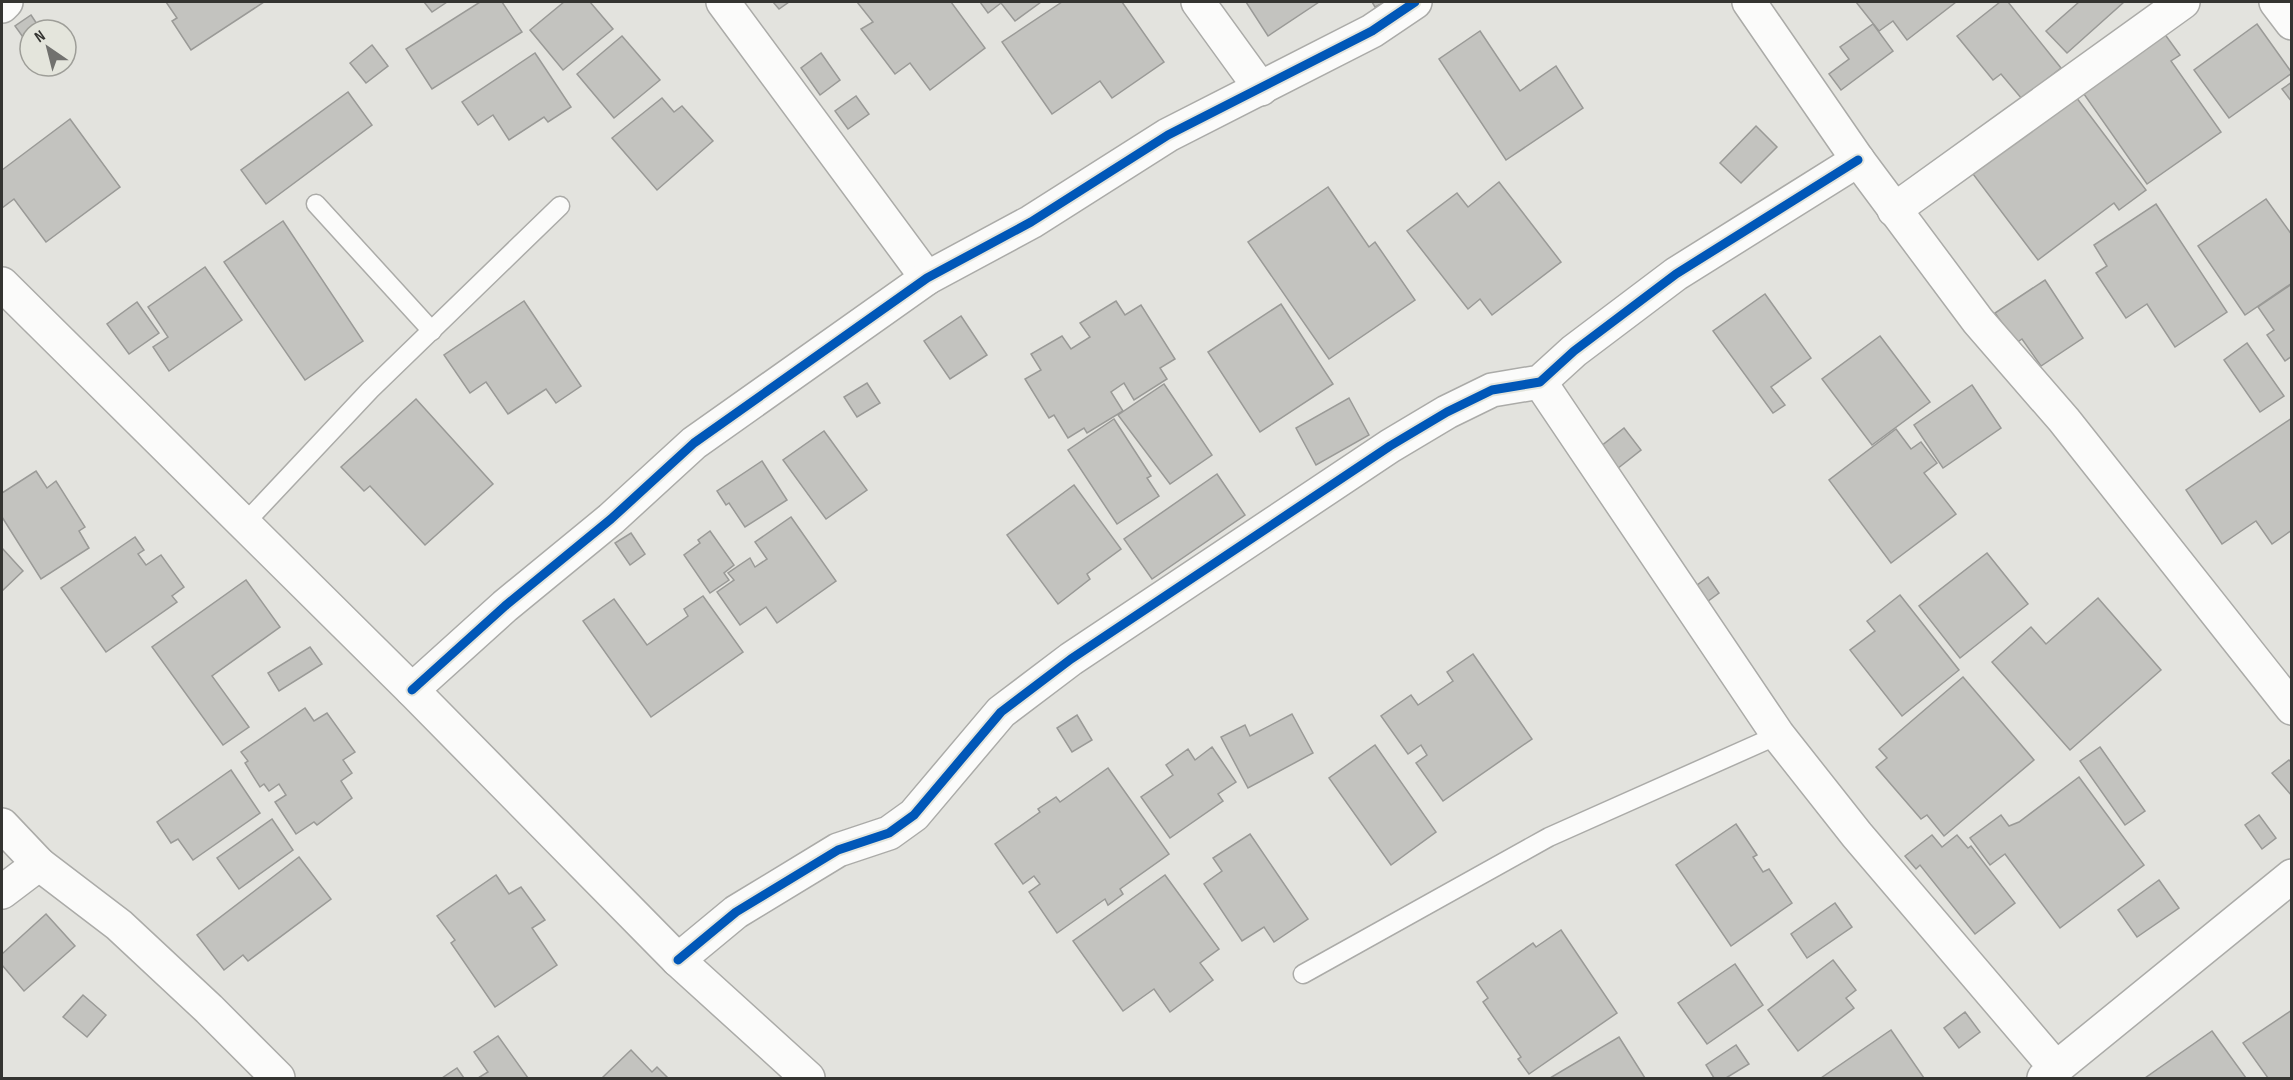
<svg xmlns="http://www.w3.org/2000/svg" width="2293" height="1080" viewBox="0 0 2293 1080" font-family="'Sofia Sans Condensed',sans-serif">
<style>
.building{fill:#c3c3bf;stroke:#9a9a97;stroke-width:1.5}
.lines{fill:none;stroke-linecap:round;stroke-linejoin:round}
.service-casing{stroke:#ababa8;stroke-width:21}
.minor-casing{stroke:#ababa8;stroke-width:36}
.service{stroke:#fbfbfa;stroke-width:18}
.minor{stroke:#fbfbfa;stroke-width:33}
.cycleway-casing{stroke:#e4e5dc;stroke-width:13}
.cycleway{stroke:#0057b8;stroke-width:9}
</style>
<rect width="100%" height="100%" fill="#e3e3de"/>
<!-- building -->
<g class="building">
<polygon points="166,2 264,2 191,50 172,21 177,18"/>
<polygon points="424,2 447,2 432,12"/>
<polygon points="480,2 502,2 522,32 432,89 406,49"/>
<polygon points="564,2 590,2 613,29 563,70 530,30"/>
<polygon points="773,2 789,2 779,9"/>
<polygon points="857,2 951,2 985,48 930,90 910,63 895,74 861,29 873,22"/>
<polygon points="980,2 1041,2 1015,21 1001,3 988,13"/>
<polygon points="1062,2 1122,2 1164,62 1112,98 1100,81 1052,114 1002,42"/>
<polygon points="1246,2 1319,2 1268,36"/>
<polygon points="1372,2 1385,2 1375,7"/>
<polygon points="1856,2 1956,2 1907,40 1893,21 1879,31"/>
<polygon points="2000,2 2008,2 2061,68 2022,99 2001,74 1993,80 1957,36"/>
<polygon points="2079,2 2124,2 2067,53 2046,31"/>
<polygon points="31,15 41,30 30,30 30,47 15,26"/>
<polygon points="1873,24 1893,51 1841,90 1829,74 1849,59 1840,47"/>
<polygon points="2257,24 2292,73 2229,118 2194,70"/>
<polygon points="2161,29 2180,55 2171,61 2221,132 2147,184 2079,87"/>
<polygon points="1480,31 1520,91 1556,66 1583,108 1506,160 1439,59"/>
<polygon points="622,36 660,80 614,118 577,74"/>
<polygon points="372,45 388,66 366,83 350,63"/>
<polygon points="535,53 571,107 548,122 544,117 509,140 493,115 478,125 462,102"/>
<polygon points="821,53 840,80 820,95 801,68"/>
<polygon points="2292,82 2292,102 2282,89"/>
<polygon points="348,92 372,125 266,204 241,170"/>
<polygon points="856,96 869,114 848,129 835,111"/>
<polygon points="2076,97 2146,190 2119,210 2114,203 2038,260 1973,174"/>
<polygon points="662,98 674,112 682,106 713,141 657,190 612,138"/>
<polygon points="70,119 120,187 46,242 14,199 2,208 2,170"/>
<polygon points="1756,126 1777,147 1741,183 1720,163"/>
<polygon points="1499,182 1561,262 1492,315 1480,299 1468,309 1407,231 1457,193 1468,207"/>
<polygon points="1328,187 1369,247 1375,242 1415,300 1329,359 1248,242"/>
<polygon points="2266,199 2292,235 2292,283 2245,315 2198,246"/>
<polygon points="2156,204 2227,312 2175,347 2147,304 2126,318 2096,273 2107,266 2094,245"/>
<polygon points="283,221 363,341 305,380 224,262"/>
<polygon points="205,267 242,320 169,371 153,347 168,337 148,307"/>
<polygon points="2045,280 2083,338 2041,366 2022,339 2016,343 1995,313"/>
<polygon points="2292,284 2292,356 2285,361 2267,335 2274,330 2258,307"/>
<polygon points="1765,294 1811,358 1771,387 1785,405 1773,413 1713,331"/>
<polygon points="524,301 581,386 556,403 546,389 508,414 486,382 470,393 444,355"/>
<polygon points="1116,301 1125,315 1141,305 1175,359 1160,368 1167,379 1134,400 1124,383 1111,392 1123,411 1087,433 1084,428 1068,438 1054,415 1049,418 1025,379 1041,370 1031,354 1062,336 1071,349 1090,337 1080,323"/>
<polygon points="137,302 159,333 129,354 107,324"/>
<polygon points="1281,304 1333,384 1260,432 1208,352"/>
<polygon points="961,316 987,355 950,379 924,341"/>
<polygon points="1880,336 1930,402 1872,445 1822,379"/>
<polygon points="2247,343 2284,396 2260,412 2224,360"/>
<polygon points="867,383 880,403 857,417 844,397"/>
<polygon points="1164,384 1212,455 1170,484 1118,415"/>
<polygon points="1972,385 2001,428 1943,468 1914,425"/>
<polygon points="1349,398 1369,435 1316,465 1296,428"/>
<polygon points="416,399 493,484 425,545 370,486 364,491 341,467"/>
<polygon points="2292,418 2292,530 2272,544 2256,521 2222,544 2186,490"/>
<polygon points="1114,419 1151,476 1147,478 1159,496 1117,524 1068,450"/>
<polygon points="1624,428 1641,450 1617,469 1600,447"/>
<polygon points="1896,429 1911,449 1921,442 1937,463 1924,473 1956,514 1891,563 1829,480"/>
<polygon points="824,431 867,490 826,519 783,460"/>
<polygon points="762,461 787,500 745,527 729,503 726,505 717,491"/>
<polygon points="36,471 47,488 56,481 85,527 79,531 89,548 41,579 2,517 2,493"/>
<polygon points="1217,474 1245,515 1152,579 1124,539"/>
<polygon points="1074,485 1121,549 1087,574 1090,579 1058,604 1007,535"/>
<polygon points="791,517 836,581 777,623 766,607 740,625 717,592 734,580 728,573 750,558 755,567 767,559 755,542"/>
<polygon points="710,531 734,565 724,573 729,580 710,593 684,555 700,543 698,540"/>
<polygon points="631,533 645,554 630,565 615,543"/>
<polygon points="135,537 144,550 138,554 146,565 161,555 184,587 172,596 177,602 106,652 61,588"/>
<polygon points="2,548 23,571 2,591"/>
<polygon points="1987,553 2028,604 1960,658 1919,606"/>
<polygon points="1708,577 1719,593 1700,607 1689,591"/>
<polygon points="246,580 280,627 212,676 249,727 223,745 152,647"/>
<polygon points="1900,595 1959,670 1902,716 1850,650 1875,631 1867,621"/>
<polygon points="703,596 743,652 651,717 583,621 614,599 647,645 688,616 684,609"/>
<polygon points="2098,598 2161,670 2070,750 1992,662 2031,627 2046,644"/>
<polygon points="310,647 322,664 279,691 268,673"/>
<polygon points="1473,654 1532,739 1443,801 1416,763 1427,755 1421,745 1408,754 1381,716 1411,695 1418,705 1453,681 1447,672"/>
<polygon points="1963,677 2034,760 1944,836 1927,815 1921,819 1876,767 1887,758 1879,749"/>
<polygon points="305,708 314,721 327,713 355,752 343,760 352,773 341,781 352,798 317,825 314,822 296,834 275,802 286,795 279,784 269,791 264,784 260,787 245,763 248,761 241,752"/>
<polygon points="1292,714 1313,753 1248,788 1221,737 1245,725 1250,736"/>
<polygon points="1077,715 1092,740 1072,752 1057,728"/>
<polygon points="1375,745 1436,832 1391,865 1329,778"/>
<polygon points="1212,747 1236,782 1218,794 1223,801 1170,838 1141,797 1173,775 1166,765 1188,749 1195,760"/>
<polygon points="2100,747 2145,811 2125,825 2080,761"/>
<polygon points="2289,760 2292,763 2292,796 2272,773"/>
<polygon points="1108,768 1169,854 1120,889 1123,894 1108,905 1105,899 1057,933 1029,892 1040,884 1034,876 1023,884 995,844 1040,812 1038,809 1056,797 1060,802"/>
<polygon points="231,770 260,813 193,860 178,839 171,843 157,822"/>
<polygon points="2079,777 2144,865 2060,928 2005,854 1990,865 1970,838 2001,815 2009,826 2019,822"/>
<polygon points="2259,815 2276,838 2262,849 2245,825"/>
<polygon points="272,819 293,850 239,889 217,858"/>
<polygon points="1736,824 1757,855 1753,857 1763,872 1769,869 1792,903 1731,946 1676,865"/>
<polygon points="1250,834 1308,919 1274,942 1264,927 1242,941 1204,884 1222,871 1213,858"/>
<polygon points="1932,835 1942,847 1957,835 1968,848 1971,846 2015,903 1975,934 1920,865 1916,869 1905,856"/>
<polygon points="299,857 331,899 248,961 243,955 224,970 197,935"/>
<polygon points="496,875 509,894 521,887 545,920 532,928 557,965 495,1007 451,943 455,940 437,916"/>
<polygon points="1165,875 1219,949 1200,963 1213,980 1170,1012 1154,989 1123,1011 1073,941"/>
<polygon points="2159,880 2179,908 2137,937 2118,910"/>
<polygon points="1835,903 1852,927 1807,958 1791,934"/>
<polygon points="46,914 75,946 24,991 2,965 2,954"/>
<polygon points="1561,930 1617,1013 1529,1074 1518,1059 1521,1057 1483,1002 1488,998 1477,982 1533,943 1536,947"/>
<polygon points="1833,960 1856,990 1846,998 1854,1008 1798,1051 1768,1010"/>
<polygon points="1735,964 1763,1005 1707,1044 1678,1003"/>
<polygon points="83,995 106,1015 87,1037 63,1017"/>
<polygon points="2292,1010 2292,1078 2268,1078 2243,1043"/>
<polygon points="1965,1012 1980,1032 1959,1048 1944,1028"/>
<polygon points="1891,1030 1924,1078 1821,1078"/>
<polygon points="2212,1031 2246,1078 2145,1078"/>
<polygon points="498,1036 528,1078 478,1078 488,1072 474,1052"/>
<polygon points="1619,1037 1645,1078 1550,1078"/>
<polygon points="1736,1045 1749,1064 1726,1078 1714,1078 1706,1065"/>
<polygon points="631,1050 652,1072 657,1067 668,1078 602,1078"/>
<polygon points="457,1068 464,1078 442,1078"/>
</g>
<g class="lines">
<defs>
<g id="service">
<polyline points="316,204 432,331"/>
<polyline points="244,524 370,390 560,206"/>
<polyline points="1303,974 1549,837 1778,735"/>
</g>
<g id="minor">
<polyline points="723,2 927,278"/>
<polyline points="1198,2 1261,89"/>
<polyline points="1749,2 1858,160 1978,321 2064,420 2292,708"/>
<polyline points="2276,2 2292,23"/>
<polyline points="2,6 6,2"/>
<polyline points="1894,210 2183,2"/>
<polyline points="2,284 412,690 678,960 808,1078"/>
<polyline points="1540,382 1778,735 1857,835 2056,1068"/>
<polyline points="412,690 505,606 611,519 694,443 927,278 1031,222 1168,135 1372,31 1415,2"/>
<polyline points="2,825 39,864 119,925 209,1009 278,1078"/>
<polyline points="2,892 39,864"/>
<polyline points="678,960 736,912 838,850 889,833 914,815 1001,712 1071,659 1390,446 1447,412 1492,390 1540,382 1574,351 1676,274 1858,160"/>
<polyline points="2044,1078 2292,876"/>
</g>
</defs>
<!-- service casing -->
<use href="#service" class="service-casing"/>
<!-- minor casing -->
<use href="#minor" class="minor-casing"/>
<!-- service -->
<use href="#service" class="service"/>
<!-- minor -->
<use href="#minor" class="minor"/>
<defs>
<g id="cycleway">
<polyline points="412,690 505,606 611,519 694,443 927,278 1031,222 1168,135 1372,31 1415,2"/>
<polyline points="678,960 736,912 838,850 889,833 914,815 1001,712 1071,659 1390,446 1447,412 1492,390 1540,382 1574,351 1676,274 1858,160"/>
</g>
</defs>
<!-- cycleway casing -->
<use href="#cycleway" class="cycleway-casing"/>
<!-- cycleway -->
<use href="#cycleway" class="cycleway"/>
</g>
<!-- border -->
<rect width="2293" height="1080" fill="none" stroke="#343431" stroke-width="6"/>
<!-- north arrow -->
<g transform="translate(48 48) rotate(325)"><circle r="28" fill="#e4e5dc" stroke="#9e9e98" stroke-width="1.5"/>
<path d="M0-4.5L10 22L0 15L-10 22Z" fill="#71716e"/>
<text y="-9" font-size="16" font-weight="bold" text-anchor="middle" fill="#343431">N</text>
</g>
</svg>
